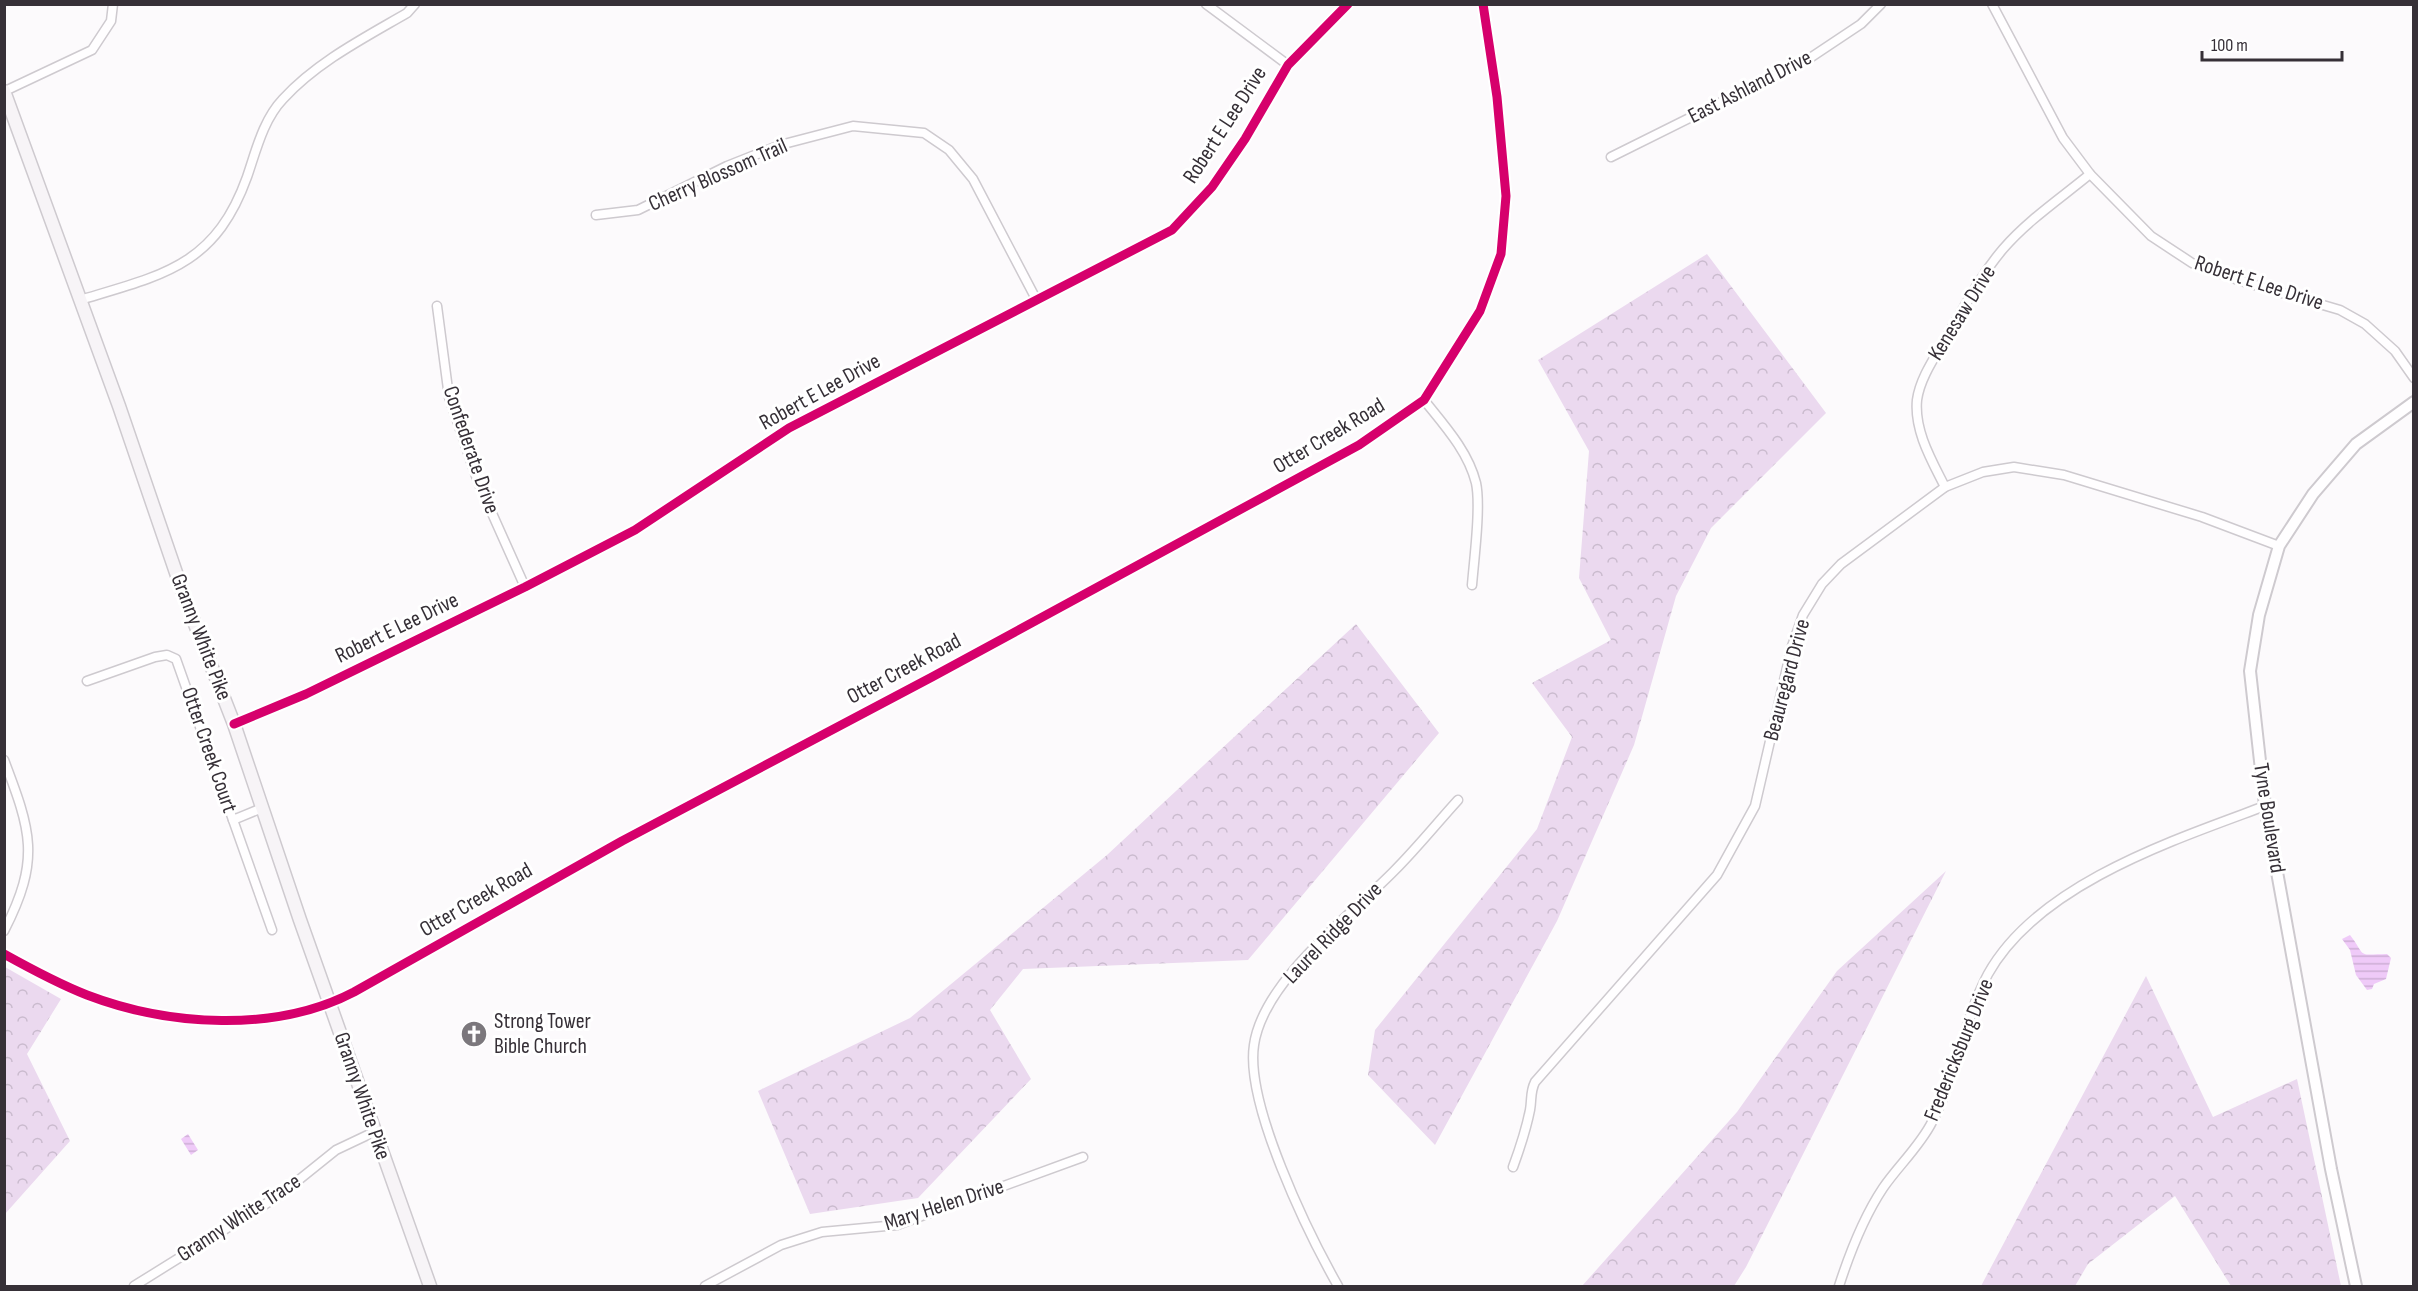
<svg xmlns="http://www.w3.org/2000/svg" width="2418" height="1291" viewBox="0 0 2418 1291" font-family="'Sofia Sans Condensed',sans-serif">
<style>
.forest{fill:url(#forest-crowns)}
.water{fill:url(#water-rules)}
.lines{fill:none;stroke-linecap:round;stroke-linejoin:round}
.minor-casing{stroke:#cecacf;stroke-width:11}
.tertiary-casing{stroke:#cecacf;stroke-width:14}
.secondary-casing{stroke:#cecacf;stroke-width:15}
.minor{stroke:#fffeff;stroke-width:8}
.tertiary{stroke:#fffeff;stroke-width:10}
.secondary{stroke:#f7f4f7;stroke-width:12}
.cycleway-casing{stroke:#fff;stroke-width:13}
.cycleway{stroke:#d6006c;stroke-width:9}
.labels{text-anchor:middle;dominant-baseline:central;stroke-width:6;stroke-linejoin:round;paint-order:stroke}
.street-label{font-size:22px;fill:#363037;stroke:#fff}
.poi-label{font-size:22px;fill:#363037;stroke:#fff;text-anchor:start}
</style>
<defs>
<pattern id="forest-crowns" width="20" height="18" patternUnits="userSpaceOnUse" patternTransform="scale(1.5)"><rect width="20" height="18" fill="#ebd9ef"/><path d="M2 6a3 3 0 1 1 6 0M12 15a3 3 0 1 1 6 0" fill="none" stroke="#cabbce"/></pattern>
<pattern id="water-rules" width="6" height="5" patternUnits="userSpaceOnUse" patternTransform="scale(1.5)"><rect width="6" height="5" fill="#efcaf8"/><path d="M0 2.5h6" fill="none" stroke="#ceaed5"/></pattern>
</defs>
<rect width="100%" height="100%" fill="#fcfafc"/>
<!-- forest -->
<g class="forest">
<polygon points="1707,254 1826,413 1711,528 1676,596 1634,745 1557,921 1435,1145 1368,1075 1375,1030 1537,829 1572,737 1532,683 1611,640 1579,578 1589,451 1538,360"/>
<polygon points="1356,624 1439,733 1248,960 1023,969 990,1010 1031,1079 918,1198 810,1214 758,1091 910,1018 1107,855"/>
<polygon points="1946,871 1746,1267 1734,1286 1582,1286 1737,1112 1837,971"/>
<polygon points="5,967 61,999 27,1054 70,1141 5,1214"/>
<polygon points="2146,976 2213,1117 2297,1079 2341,1286 2231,1286 2175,1196 2088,1264 2075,1286 1981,1286"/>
</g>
<!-- water -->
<g class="water">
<path d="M2350,935C2367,957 2355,955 2387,954L2391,958L2386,979L2374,984L2372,989L2367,990L2356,975L2350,950L2342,939Z"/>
<polygon points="188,1134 198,1150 191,1155 181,1139"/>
</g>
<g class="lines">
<defs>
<g id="minor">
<polyline points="1206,4 1288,65"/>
<polyline points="1992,4 2063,138 2090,174 2151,236 2192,263 2241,281 2340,310 2365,324 2395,351 2414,378"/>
<polyline points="5,91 92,50 111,21 113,4"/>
<polyline points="1611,157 1810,58 1861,24 1881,4"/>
<polyline points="596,215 638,210 727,166 780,145 853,126 924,133 949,150 973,179 1036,299"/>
<path d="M80,300C163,275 215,266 247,177C256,151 263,120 283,99C317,62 364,38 407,13L415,4"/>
<polyline points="437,306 449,397 478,482 525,587"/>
<path d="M1424,400C1444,425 1468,451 1476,483C1481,506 1474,560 1472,585"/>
<path d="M1945,487C1932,461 1914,431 1917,400C1920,378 1935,357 1946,338C1964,308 1980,276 2003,249C2028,220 2061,198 2090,174"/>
<polyline points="87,681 155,657 167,655 176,659 272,930"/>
<polyline points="234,724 306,694 525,587 635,530 789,428 1172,230 1212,187 1245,139 1288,65 1348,4"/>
<path d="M4,760C31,831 41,859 4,931"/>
<polyline points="233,820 262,808"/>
<path d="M4,954C31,969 59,984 87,995C168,1026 276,1033 354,992L622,841L932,677L1359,445L1424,400L1480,311L1501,254L1506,196L1497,97L1483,4"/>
<path d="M1513,1167C1520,1148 1526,1130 1530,1110C1532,1099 1530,1092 1535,1082L1717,875L1755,806L1792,646L1803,615L1822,584L1841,564L1945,487L1983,472L2014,467L2064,475L2202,517L2279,546"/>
<polyline points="134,1286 280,1195 336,1150 374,1132"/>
<polyline points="705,1286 781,1245 822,1232 897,1225 1083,1157"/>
<path d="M1338,1286C1308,1233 1245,1104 1254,1045C1263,981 1351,915 1394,871C1417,848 1437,823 1458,800"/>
<path d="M1839,1286C1850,1252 1863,1218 1883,1188C1898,1166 1920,1146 1932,1122C1957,1075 1963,1021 1988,974C2038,884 2174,840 2265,806"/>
</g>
<polyline id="tertiary" points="2356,1286 2331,1169 2265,806 2250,671 2259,615 2279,546 2313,494 2356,444 2414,402"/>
<polyline id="secondary" points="4,91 119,406 184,596 234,724 300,920 430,1286"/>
</defs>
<!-- minor casing -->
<use href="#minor" class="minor-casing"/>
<!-- tertiary casing -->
<use href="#tertiary" class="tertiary-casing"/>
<!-- secondary casing -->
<use href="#secondary" class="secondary-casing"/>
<!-- minor -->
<use href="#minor" class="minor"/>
<!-- tertiary -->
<use href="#tertiary" class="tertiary"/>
<!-- secondary -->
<use href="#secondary" class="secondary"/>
<defs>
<g id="cycleway">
<polyline points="234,724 306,694 525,587 635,530 789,428 1172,230 1212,187 1245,139 1288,65 1348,4"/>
<path d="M4,954C31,969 59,984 87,995C168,1026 276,1033 354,992L622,841L932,677L1359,445L1424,400L1480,311L1501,254L1506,196L1497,97L1483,4"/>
</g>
</defs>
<!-- cycleway casing -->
<use href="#cycleway" class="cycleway-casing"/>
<!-- cycleway -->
<use href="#cycleway" class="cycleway"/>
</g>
<!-- icons -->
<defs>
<symbol id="church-disc" viewBox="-11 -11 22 22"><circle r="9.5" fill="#7b777c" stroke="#fff"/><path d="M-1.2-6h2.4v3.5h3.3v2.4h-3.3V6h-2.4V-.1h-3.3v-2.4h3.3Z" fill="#fff"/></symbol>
</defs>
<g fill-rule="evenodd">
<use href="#church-disc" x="459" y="1019" width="30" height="30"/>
</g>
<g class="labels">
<!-- street labels -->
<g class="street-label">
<text transform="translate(1750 87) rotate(-27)">East Ashland Drive</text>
<text transform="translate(1225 125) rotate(-57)">Robert E Lee Drive</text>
<text transform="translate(718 175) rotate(-24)">Cherry Blossom Trail</text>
<text transform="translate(2259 283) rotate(18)">Robert E Lee Drive</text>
<text transform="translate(1962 313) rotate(-58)">Kenesaw Drive</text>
<text transform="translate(820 392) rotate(-29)">Robert E Lee Drive</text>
<text transform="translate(1329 436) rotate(-31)">Otter Creek Road</text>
<text transform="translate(471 450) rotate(71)">Confederate Drive</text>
<text transform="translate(397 628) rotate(-26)">Robert E Lee Drive</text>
<text transform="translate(201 637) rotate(69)">Granny White Pike</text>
<text transform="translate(904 669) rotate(-28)">Otter Creek Road</text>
<text transform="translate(1787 680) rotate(-75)">Beauregard Drive</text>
<text transform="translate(209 750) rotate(71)">Otter Creek Court</text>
<text transform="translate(2269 818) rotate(81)">Tyne Boulevard</text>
<text transform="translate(476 900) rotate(-30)">Otter Creek Road</text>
<text transform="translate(1333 933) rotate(-46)">Laurel Ridge Drive</text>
<text transform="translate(1959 1050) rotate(-68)">Fredericksburg Drive</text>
<text transform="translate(362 1096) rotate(71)">Granny White Pike</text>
<text transform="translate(944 1205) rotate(-18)">Mary Helen Drive</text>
<text transform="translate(239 1218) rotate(-33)">Granny White Trace</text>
</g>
<!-- poi labels -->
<g class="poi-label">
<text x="494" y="1021">Strong Tower<tspan x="494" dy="25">Bible Church</tspan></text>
</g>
</g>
<!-- border -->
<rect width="2418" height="1291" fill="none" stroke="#363037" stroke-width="12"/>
<!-- scale -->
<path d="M2202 51v9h140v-9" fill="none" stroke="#363037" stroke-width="3"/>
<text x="2211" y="51" font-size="18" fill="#363037" stroke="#ffffff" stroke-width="4.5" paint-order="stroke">100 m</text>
</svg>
